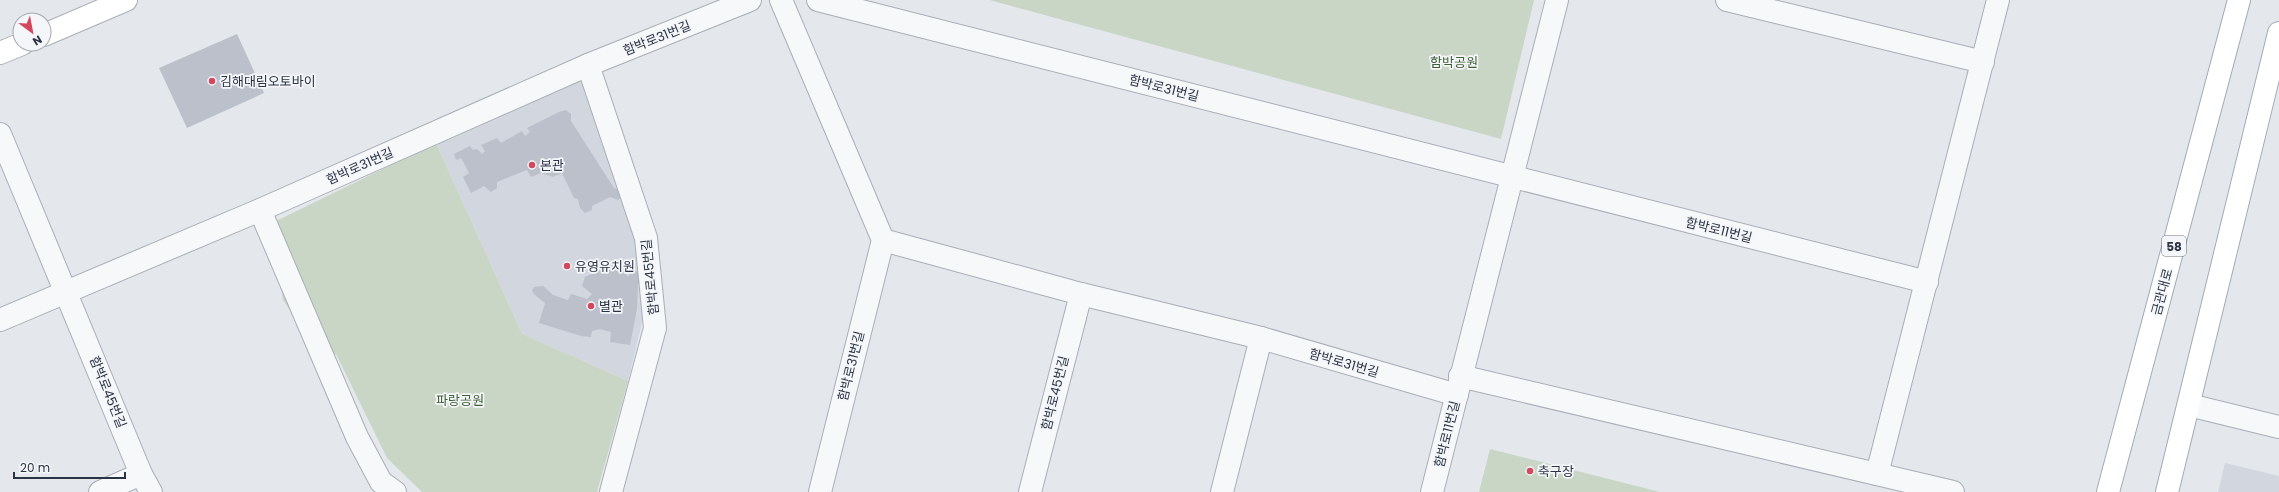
<svg xmlns="http://www.w3.org/2000/svg" width="2279" height="492" viewBox="0 0 2279 492" font-family="Poppins,'Noto Sans KR',sans-serif">
<style>
.built{fill:#d2d6de}
.green{fill:#c9d6c5}
.building{fill:#bbc0ca}
.lines{fill:none;stroke-linecap:round;stroke-linejoin:round}
.street-casing{stroke:#a9aeb7;stroke-width:24}
.secondary-casing{stroke:#a9aeb7;stroke-width:24}
.primary-casing{stroke:#a3abb8;stroke-width:24}
.street{stroke:#f7f8fa;stroke-width:22}
.secondary{stroke:#fff;stroke-width:22}
.primary{stroke:#fff;stroke-width:22}
.poi-dot{fill:#d2485d;stroke:#f4f6f9;stroke-width:1.5}
.labels{text-anchor:middle;dominant-baseline:central;stroke-width:3.5;stroke-linejoin:round;paint-order:stroke}
.shield{fill:#f4f6f9;stroke:#676e7b;stroke-width:1}
.shield-label{font-size:12px;font-weight:bold;fill:#2b3445}
.street-label{font-size:13px;fill:#2b3445;stroke:#f4f6f9}
.park-label{font-size:13px;fill:#406138;stroke:#f4f6f9}
.poi-label{font-size:13px;fill:#2b3445;stroke:#f4f6f9;text-anchor:start}
</style>
<rect width="100%" height="100%" fill="#e4e7ec"/>
<!-- built -->
<g class="built">
<polygon points="582,80 639,222 645,310 628,381 522,334 436,143"/>
<polygon points="2225,463 2279,476 2279,492 2218,492"/>
</g>
<!-- green -->
<g class="green">
<polygon points="989,0 1534,0 1501,139"/>
<polygon points="436,143 522,334 628,381 597,492 422,492 387,458 336,354 323,359 283,300 272,223"/>
<polygon points="1490,449 1660,492 1479,492"/>
</g>
<!-- building -->
<g class="building">
<polygon points="237,34 264,93 187,128 159,68"/>
<polygon points="566,110 571,114 571,121 614,188 621,191 621,198 618,200 610,197 592,206 592,210 585,213 580,208 578,199 574,198 562,173 553,177 541,173 531,177 527,170 497,182 497,188 491,192 484,186 471,193 463,177 469,173 461,158 456,160 454,154 470,146 473,150 477,149 482,154 485,151 481,145 497,138 501,143 522,131 525,136 530,132 527,128 559,112"/>
<polygon points="613,264 619,265 628,277 631,272 637,271 641,280 638,284 637,309 630,345 610,342 611,332 600,329 592,331 591,337 581,336 539,323 545,303 535,295 532,291 534,287 543,286 553,295 568,300 571,294 587,299 592,294 582,286 585,277"/>
</g>
<g class="lines">
<defs>
<g id="street">
<polyline points="781,0 883,240 820,492"/>
<polyline points="818,0 1927,282"/>
<polyline points="1727,0 1983,62"/>
<polyline points="588,65 646,238 655,328 611,492"/>
<polyline points="0,134 141,474 151,492"/>
<polyline points="260,210 357,437 381,482 395,492"/>
<polyline points="883,240 1081,294 1261,338 1457,395"/>
<polyline points="0,320 260,210 588,65 750,0"/>
<polyline points="1460,376 1953,492"/>
<polyline points="2189,405 2279,427"/>
<polyline points="1877,474 1998,0"/>
<polyline points="100,492 141,474"/>
<polyline points="1030,492 1081,294"/>
<polyline points="1222,492 1261,338"/>
<polyline points="1432,492 1557,0"/>
</g>
<g id="secondary">
<polyline points="44,35 126,0"/>
<polyline points="0,53 22,44"/>
</g>
<g id="primary">
<polyline points="2108,492 2239,0"/>
<polyline points="2167,492 2279,33"/>
</g>
</defs>
<!-- street casing -->
<use href="#street" class="street-casing"/>
<!-- secondary casing -->
<use href="#secondary" class="secondary-casing"/>
<!-- primary casing -->
<use href="#primary" class="primary-casing"/>
<!-- street -->
<use href="#street" class="street"/>
<!-- secondary -->
<use href="#secondary" class="secondary"/>
<!-- primary -->
<use href="#primary" class="primary"/>
</g>
<!-- markers -->
<g class="poi-dot">
<circle cx="212" cy="81" r="4"/>
<circle cx="532" cy="165" r="4"/>
<circle cx="567" cy="266" r="4"/>
<circle cx="591" cy="306" r="4"/>
<circle cx="1530" cy="471" r="4"/>
</g>
<g class="labels">
<!-- shield labels -->
<rect class="shield" x="2162" y="236" width="24" height="20" rx="3"/>
<g class="shield-label">
<text x="2174" y="246">58</text>
</g>
<!-- street labels -->
<g class="street-label">
<text transform="translate(657 38) rotate(-22)">함박로31번길</text>
<text transform="translate(1164 88) rotate(14)">함박로31번길</text>
<text transform="translate(360 166) rotate(-24)">함박로31번길</text>
<text transform="translate(1719 230) rotate(14)">함박로11번길</text>
<text transform="translate(650 277) rotate(-96)">함박로45번길</text>
<text transform="translate(2162 292) rotate(-75)">금관대로</text>
<text transform="translate(1344 363) rotate(16)">함박로31번길</text>
<text transform="translate(851 366) rotate(-76)">함박로31번길</text>
<text transform="translate(108 392) rotate(68)">함박로45번길</text>
<text transform="translate(1055 393) rotate(-76)">함박로45번길</text>
<text transform="translate(1447 434) rotate(-76)">함박로11번길</text>
</g>
<!-- park labels -->
<g class="park-label">
<text x="1454" y="62">함박공원</text>
<text x="460" y="400">파랑공원</text>
</g>
<!-- poi labels -->
<g class="poi-label">
<text x="220" y="81">김해대림오토바이</text>
<text x="540" y="165">본관</text>
<text x="575" y="266">유영유치원</text>
<text x="599" y="306">별관</text>
<text x="1538" y="471">축구장</text>
</g>
</g>
<!-- north arrow -->
<g transform="translate(32 32) rotate(148)"><circle r="19" fill="#f4f6f9" stroke="#a4a8b1"/>
<path d="M0-3L7 15L0 10L-7 15Z" fill="#d2485d"/>
<text y="-6" font-size="11" font-weight="bold" text-anchor="middle" fill="#2b3445">N</text>
</g>
<!-- scale -->
<path d="M14 472v6h111v-6" fill="none" stroke="#2b3445" stroke-width="2"/>
<text x="20" y="472" font-size="12" fill="#2b3445" stroke="#f4f6f9" stroke-width="3" paint-order="stroke">20 m</text>
</svg>
